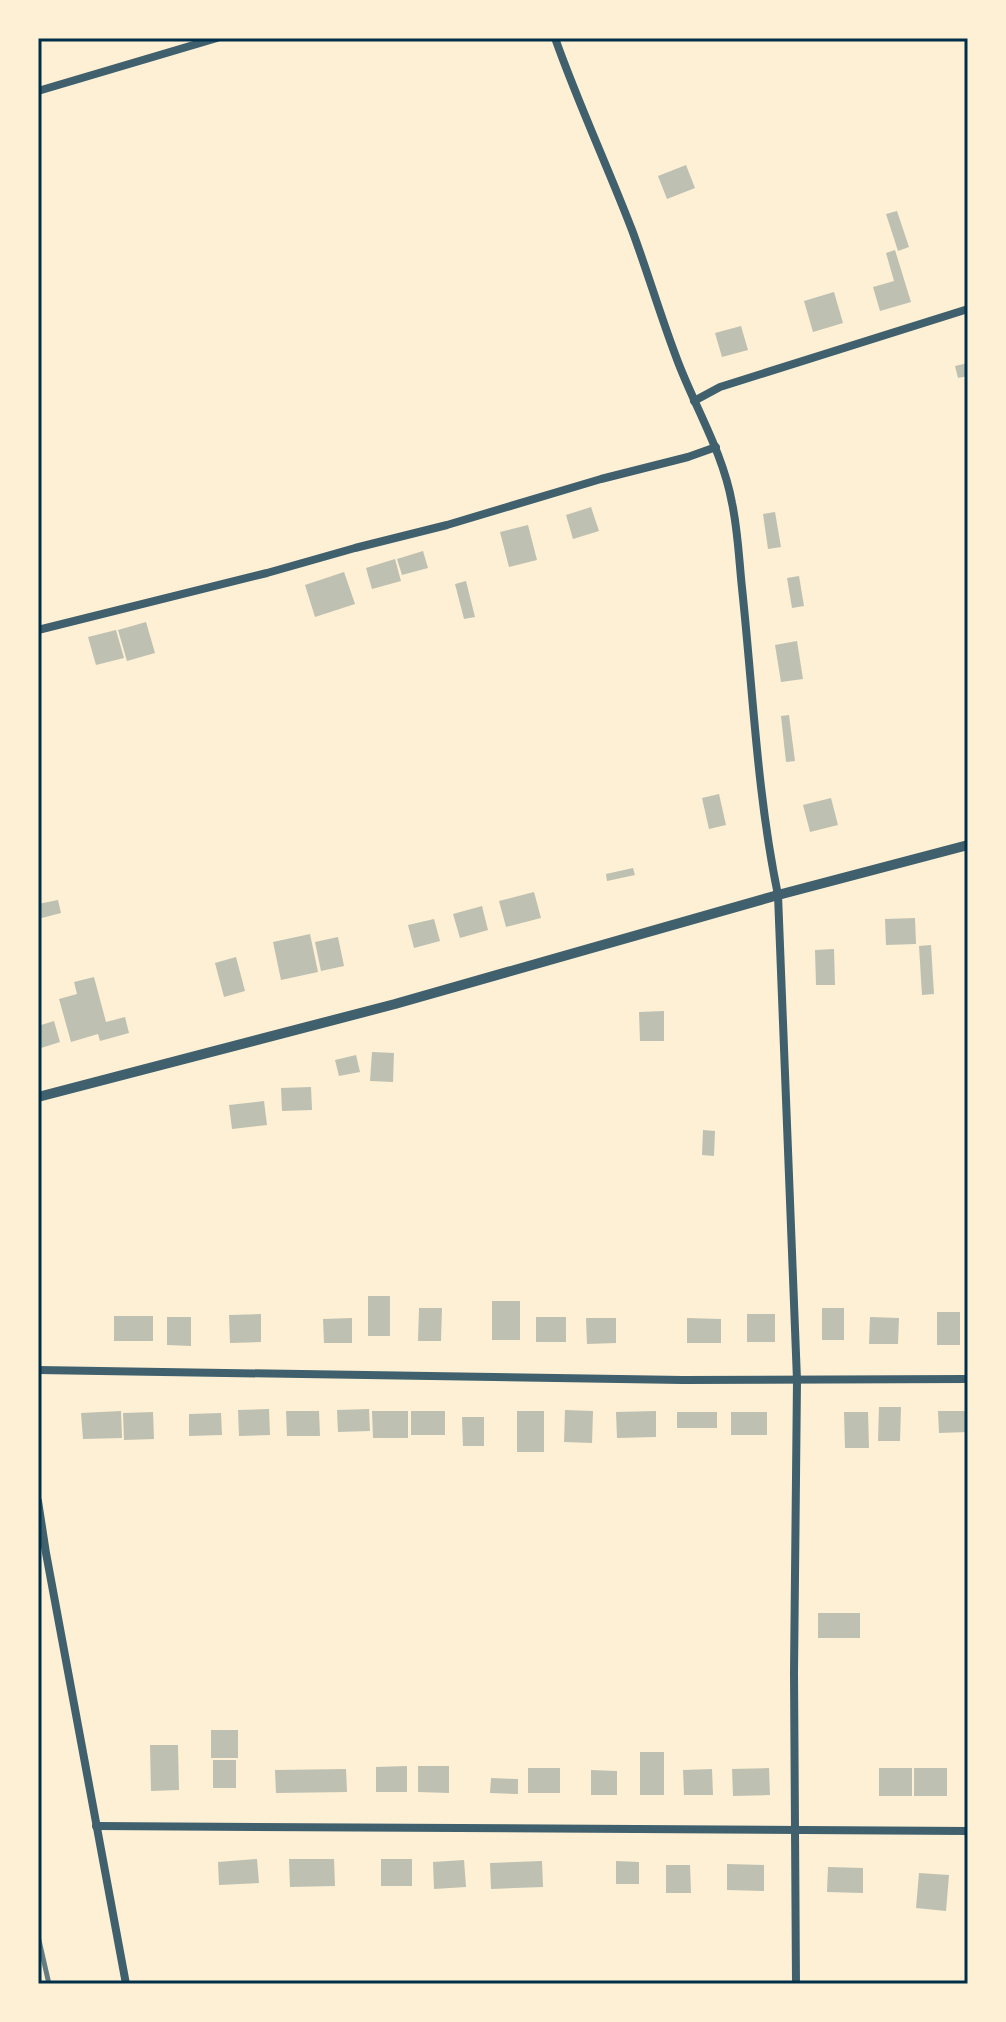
<svg xmlns="http://www.w3.org/2000/svg" width="1006" height="2022" viewBox="0 0 1006 2022" font-family="'Asap Condensed',sans-serif">
<style>
.building{fill:#bec0b2}
.lines{fill:none;stroke-linecap:round;stroke-linejoin:round}
.minor{stroke:#3f606c;stroke-width:8}
.tertiary{stroke:#3f606c;stroke-width:10}
.rail{stroke:#657d81;stroke-width:5}
.neatline{fill:none;stroke:#003049;stroke-width:3}
</style>
<rect width="100%" height="100%" fill="#fdf0d5"/>
<!-- building -->
<g class="building">
<polygon points="686,165 695,188 667,199 658,176"/>
<polygon points="897,211 909,247 898,251 886,214"/>
<polygon points="895,250 911,302 880,311 873,287 894,281 886,253"/>
<polygon points="834,292 843,323 813,332 804,301"/>
<polygon points="741,326 748,350 722,357 715,333"/>
<polygon points="968,363 968,376 958,378 955,366"/>
<polygon points="591,507 599,531 573,539 566,515"/>
<polygon points="775,512 781,547 768,549 763,514"/>
<polygon points="528,525 537,560 509,567 500,532"/>
<polygon points="423,551 428,568 402,575 397,559"/>
<polygon points="395,559 401,581 372,589 366,568"/>
<polygon points="344,572 355,604 315,617 305,585"/>
<polygon points="799,576 804,606 792,608 787,578"/>
<polygon points="466,581 475,617 464,619 455,584"/>
<polygon points="146,622 155,653 127,661 118,630"/>
<polygon points="116,630 124,658 96,665 88,637"/>
<polygon points="797,641 803,679 781,682 775,645"/>
<polygon points="789,715 795,761 786,762 781,716"/>
<polygon points="719,794 726,825 709,829 702,798"/>
<polygon points="831,798 838,825 810,832 803,805"/>
<polygon points="633,868 635,875 607,881 606,874"/>
<polygon points="534,892 541,918 506,927 499,901"/>
<polygon points="58,900 61,913 38,919 38,904"/>
<polygon points="482,906 488,930 460,938 453,914"/>
<polygon points="915,918 916,944 886,945 885,919"/>
<polygon points="434,919 440,941 414,948 408,925"/>
<polygon points="310,934 318,972 281,980 273,942"/>
<polygon points="338,937 344,966 321,971 315,942"/>
<polygon points="931,945 934,994 922,995 919,946"/>
<polygon points="834,949 835,985 816,985 815,950"/>
<polygon points="236,957 245,991 224,997 215,963"/>
<polygon points="94,977 106,1022 125,1017 129,1033 100,1041 98,1034 71,1042 59,999 77,994 74,982"/>
<polygon points="664,1011 664,1041 640,1041 639,1012"/>
<polygon points="54,1021 60,1042 38,1049 38,1026"/>
<polygon points="372,1052 394,1053 393,1082 370,1081"/>
<polygon points="356,1055 360,1072 339,1076 335,1060"/>
<polygon points="311,1087 312,1110 282,1111 281,1088"/>
<polygon points="264,1101 267,1125 232,1129 229,1105"/>
<polygon points="703,1130 715,1131 714,1156 702,1155"/>
<rect x="368" y="1296" width="22" height="40"/>
<rect x="492" y="1301" width="28" height="39"/>
<polygon points="419,1308 442,1308 441,1341 418,1341"/>
<rect x="822" y="1308" width="22" height="32"/>
<rect x="937" y="1312" width="23" height="33"/>
<polygon points="261,1314 261,1342 230,1343 229,1315"/>
<rect x="747" y="1314" width="28" height="28"/>
<rect x="114" y="1316" width="39" height="25"/>
<polygon points="167,1317 191,1317 191,1346 167,1345"/>
<rect x="536" y="1317" width="30" height="25"/>
<polygon points="870,1317 899,1318 898,1344 869,1344"/>
<polygon points="352,1318 352,1343 324,1343 323,1319"/>
<polygon points="586,1318 616,1318 616,1343 587,1344"/>
<polygon points="687,1318 721,1319 721,1343 687,1343"/>
<polygon points="879,1407 901,1407 900,1441 878,1441"/>
<polygon points="269,1409 270,1435 239,1436 238,1410"/>
<polygon points="369,1409 370,1431 338,1432 337,1410"/>
<polygon points="565,1410 593,1411 592,1443 564,1442"/>
<polygon points="121,1411 122,1438 83,1439 81,1413"/>
<polygon points="286,1411 319,1411 320,1436 287,1436"/>
<polygon points="372,1411 408,1411 408,1438 373,1438"/>
<rect x="411" y="1411" width="34" height="24"/>
<rect x="517" y="1411" width="27" height="41"/>
<polygon points="656,1411 656,1437 617,1438 616,1412"/>
<polygon points="938,1411 968,1411 968,1432 939,1433"/>
<polygon points="153,1412 154,1439 124,1440 123,1413"/>
<rect x="677" y="1412" width="40" height="16"/>
<rect x="731" y="1412" width="36" height="23"/>
<polygon points="844,1412 868,1412 869,1448 845,1448"/>
<polygon points="221,1413 222,1435 189,1436 189,1414"/>
<polygon points="462,1417 484,1417 484,1446 463,1446"/>
<rect x="818" y="1613" width="42" height="25"/>
<rect x="211" y="1730" width="27" height="28"/>
<polygon points="150,1745 178,1745 179,1790 151,1791"/>
<rect x="640" y="1752" width="24" height="43"/>
<rect x="213" y="1760" width="23" height="28"/>
<polygon points="407,1766 407,1792 376,1792 376,1767"/>
<polygon points="418,1766 449,1766 449,1793 418,1792"/>
<rect x="528" y="1768" width="32" height="25"/>
<polygon points="769,1768 770,1795 733,1796 732,1769"/>
<rect x="879" y="1768" width="33" height="28"/>
<rect x="914" y="1768" width="33" height="28"/>
<polygon points="346,1769 347,1792 276,1793 275,1770"/>
<polygon points="712,1769 713,1795 684,1795 683,1770"/>
<polygon points="591,1770 617,1771 617,1795 591,1795"/>
<polygon points="491,1778 518,1779 518,1794 490,1793"/>
<polygon points="257,1859 259,1883 219,1885 218,1862"/>
<polygon points="289,1859 334,1859 335,1886 290,1887"/>
<rect x="381" y="1859" width="31" height="27"/>
<polygon points="464,1860 466,1887 434,1889 433,1862"/>
<polygon points="542,1861 543,1887 491,1889 490,1863"/>
<polygon points="616,1861 639,1862 639,1884 616,1884"/>
<polygon points="727,1864 764,1865 764,1891 727,1890"/>
<polygon points="666,1865 690,1865 691,1893 666,1893"/>
<polygon points="828,1867 863,1868 863,1893 827,1892"/>
<polygon points="919,1873 949,1875 946,1911 916,1908"/>
</g>
<g class="lines">
<!-- minor -->
<g class="minor">
<path d="M555,38C578,103 607,165 632,230C648,273 661,318 678,362C696,409 723,453 732,503C738,531 739,560 742,588C753,691 757,794 778,895L797,1380L794,1673L796,1984"/>
<polyline points="38,91 217,38"/>
<polyline points="694,401 720,387 968,309"/>
<polyline points="38,630 267,573 355,548 447,525 601,479 688,457 716,447"/>
<polyline points="38,1370 683,1380 968,1379"/>
<polyline points="38,1501 46,1553 126,1984"/>
<polyline points="96,1826 968,1831"/>
</g>
<!-- tertiary -->
<polyline class="tertiary" points="38,1097 395,1004 778,895 968,845"/>
<!-- rail -->
<polyline class="rail" points="38,1936 49,1984"/>
</g>
<!-- border -->
<rect width="1006" height="2022" fill="none" stroke="#fdf0d5" stroke-width="80"/>
<rect x="40" y="40" width="926" height="1942" class="neatline"/>
</svg>
